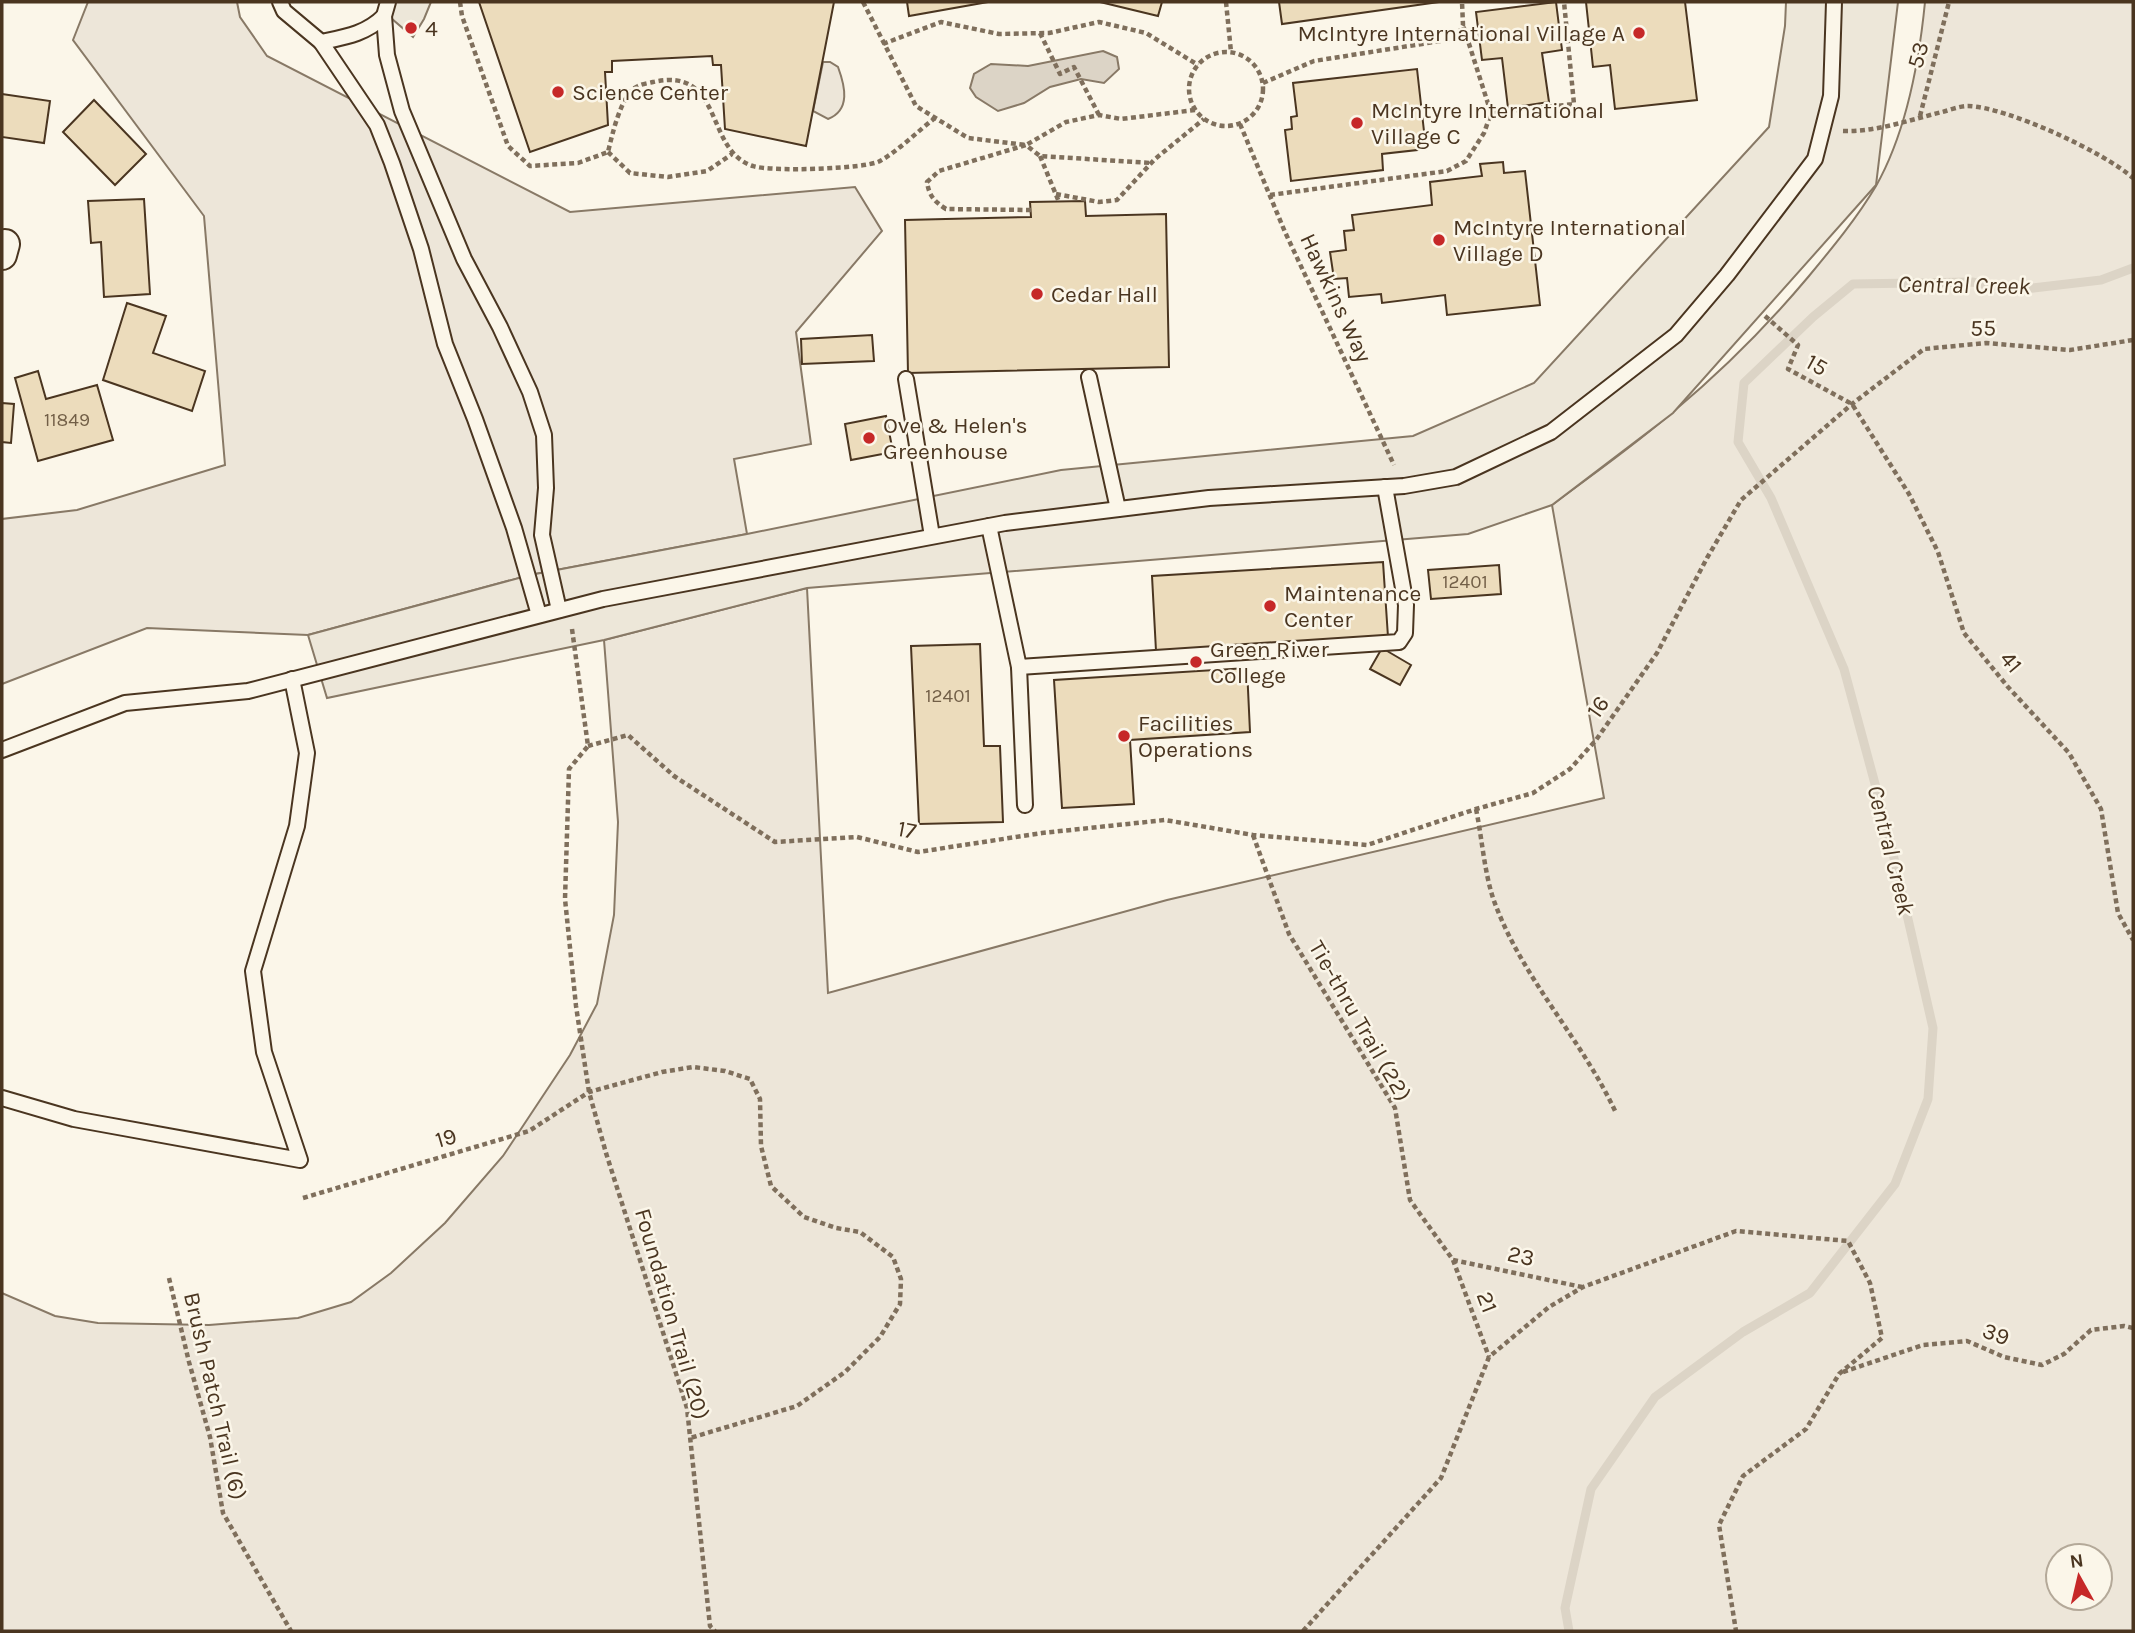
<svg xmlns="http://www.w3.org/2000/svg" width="2135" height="1633" viewBox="0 0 2135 1633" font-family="Karla,sans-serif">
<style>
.green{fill:#ede6d9;stroke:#887966;stroke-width:2;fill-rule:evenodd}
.parking{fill:#ede7d9;stroke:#887966;stroke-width:2}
.water{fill:#dcd4c6;stroke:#887966;stroke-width:2}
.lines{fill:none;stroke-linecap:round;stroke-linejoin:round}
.stream{stroke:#dcd4c6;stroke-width:9}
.building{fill:#ecdcbc;stroke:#4a3520;stroke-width:2}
.lane-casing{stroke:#4a3520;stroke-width:18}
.street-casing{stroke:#4a3520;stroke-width:32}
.path{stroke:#7f6f5c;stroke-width:4.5;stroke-dasharray:5 3.5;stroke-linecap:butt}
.lane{stroke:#fbf6e9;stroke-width:14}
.street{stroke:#fbf6e9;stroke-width:28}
.poi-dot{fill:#c62828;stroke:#fbf6e9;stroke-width:2.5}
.labels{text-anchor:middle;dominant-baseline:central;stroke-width:5;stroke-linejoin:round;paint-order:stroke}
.number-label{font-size:19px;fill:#725f47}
.poi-label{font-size:23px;fill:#4a3520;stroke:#fbf6e9;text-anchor:start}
.street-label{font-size:23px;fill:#4a3520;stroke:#fbf6e9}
.water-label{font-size:24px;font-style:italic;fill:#4a3520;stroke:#fbf6e9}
</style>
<rect width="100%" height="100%" fill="#fbf6e9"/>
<!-- green -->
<g class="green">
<polygon points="88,2 237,2 240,17 267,56 570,212 855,187 882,231 796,332 811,444 734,459 747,534 530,575 308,635 147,628 2,684 2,519 77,510 225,465 204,216 73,40"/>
<path d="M1925,2H2133V1631H2V1293L55,1316L98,1323L209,1325L298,1318L351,1302L391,1273L445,1223L503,1156L570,1055L597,1004L614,915L618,822L604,640L807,588L828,993L1167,900L1604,798L1552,505C1593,474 1635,445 1674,411C1723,370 1768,325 1809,276C1833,247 1857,218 1876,186C1907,131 1919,63 1925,2ZM2058,1556H2100V1598H2058Z"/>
<path d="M823,62H830L838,67C845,86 851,110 828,119L813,111Z"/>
</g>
<!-- parking -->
<g class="parking">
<polygon points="383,2 431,2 424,19 413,37 391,18"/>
<polygon points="1786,2 1898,2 1876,185 1673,413 1552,505 1468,534 807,588 604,640 327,698 308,635 530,575 747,534 1061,470 1413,436 1534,383 1769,127 1785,26"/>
</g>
<!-- water -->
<polygon class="water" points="1103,51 1117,57 1119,69 1104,83 1081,79 1050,87 1024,103 998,111 976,97 970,88 974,74 991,64 1028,66"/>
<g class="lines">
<!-- stream -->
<polyline class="stream" points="1569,1631 1565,1608 1591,1489 1655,1397 1743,1332 1810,1293 1895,1184 1928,1099 1933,1028 1888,832 1844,669 1771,498 1738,442 1744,383 1813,317 1853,284 1972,282 2016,290 2101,280 2133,268"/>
</g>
<!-- building -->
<g class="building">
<polygon points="479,2 834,2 806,146 725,129 721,65 713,65 712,56 612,61 612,72 605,72 608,125 530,152"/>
<polygon points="907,2 988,2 909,16"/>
<polygon points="1100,2 1162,2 1158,16"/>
<polygon points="1279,2 1439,2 1282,24"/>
<polygon points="1556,2 1562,50 1542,53 1549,102 1508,108 1502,58 1482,60 1476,12"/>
<polygon points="1586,2 1685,2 1697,100 1615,109 1610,65 1593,67"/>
<polygon points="1417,69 1426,149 1382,154 1383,170 1291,181 1285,130 1292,129 1291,117 1297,116 1293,83"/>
<polygon points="2,94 50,101 44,143 2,137"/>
<polygon points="94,100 146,154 115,185 63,132"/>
<polygon points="1503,162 1504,173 1525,171 1540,305 1447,315 1445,295 1382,303 1381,294 1349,297 1347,278 1334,279 1330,252 1346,250 1344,231 1354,230 1352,215 1432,205 1430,182 1482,176 1480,164"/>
<polygon points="144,199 150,294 104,297 101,242 91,243 88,201"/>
<polygon points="1085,201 1086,216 1166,214 1169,367 908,373 905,220 1031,217 1030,202"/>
<polygon points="127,303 166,316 153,353 205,371 192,411 103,380"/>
<polygon points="872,335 874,361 802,364 801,339"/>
<polygon points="38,371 46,399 97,385 113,440 38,461 15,378"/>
<polygon points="2,403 14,404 11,443 2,442"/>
<polygon points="886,416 893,452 851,460 845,424"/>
<polygon points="1383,562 1388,637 1156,651 1152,576"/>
<polygon points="1499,565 1501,594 1431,599 1428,570"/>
<polygon points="980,644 984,746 1000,746 1003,822 919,824 911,646"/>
<polygon points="1382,648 1411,665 1400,685 1370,669"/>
<polygon points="1247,668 1250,732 1130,740 1134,804 1062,808 1054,680"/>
</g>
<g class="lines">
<defs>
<g id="lane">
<path d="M280,2L284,11L321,42C345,37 366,34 384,16"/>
<polyline points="388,2 384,16 387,55 402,111 464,259 500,327 530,392 544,435 546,488 542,535 559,610"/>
<polyline points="321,42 377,125 392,163 421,249 445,344 475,419 514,528 539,615"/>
<polyline points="1089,377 1118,509"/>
<polyline points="906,379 932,536"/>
<polyline points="989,526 1019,667 1399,642 1405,633 1406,605 1385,487"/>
<polyline points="1019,667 1025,805"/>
<polyline points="2,750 125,703 248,691 603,599 1005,523 1209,498 1404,486 1456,477 1551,432 1676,335 1727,275 1815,159 1831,96 1834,2"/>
<polyline points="2,1098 74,1119 300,1160 264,1052 253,971 297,826 307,753 292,679"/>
</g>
<polyline id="street" points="2,255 5,244"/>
</defs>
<!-- lane casing -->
<use href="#lane" class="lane-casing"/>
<!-- street casing -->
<use href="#street" class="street-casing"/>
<!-- path -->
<g class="path">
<path d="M460,2L462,16L508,146L530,166L578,163L608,152C612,136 621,93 638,86C642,84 649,83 653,82C725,66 704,151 753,166C770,172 866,169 880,161C898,151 918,131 935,118"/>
<polyline points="863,2 916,106 968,138 1026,145 1066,122 1099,115 1121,119 1195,110"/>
<polyline points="1226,2 1231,52"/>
<polyline points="1040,33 1060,74 1074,67 1099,115"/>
<polyline points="883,44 941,22 999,34 1049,33 1099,22 1146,33 1198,65"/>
<circle cx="1226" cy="89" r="37"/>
<polyline points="1263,83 1314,61 1447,40 1458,35 1463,25 1462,2"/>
<polyline points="1491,113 1574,104 1564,2"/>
<polyline points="1920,116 1949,2"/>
<polyline points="1240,124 1285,232 1394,465"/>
<path d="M1843,131C1877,132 1909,120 1942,112C1950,110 1960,106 1968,106C2007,107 2104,152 2133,178"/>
<polyline points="608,152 630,173 668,177 707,171 732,154"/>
<polyline points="1040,156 1059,202"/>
<polyline points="1056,194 1099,202 1117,200 1155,159 1204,119"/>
<polyline points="1270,195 1447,171 1466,161 1484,133 1491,113 1463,25"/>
<path d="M1031,210L946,209C935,202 929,196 927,182L939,171L1026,145L1040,156L1151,163"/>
<polyline points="1765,316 1798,345 1788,369 1852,404 1909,494 1938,552 1964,633 2008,687 2069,753 2101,809 2118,913 2133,940"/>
<polyline points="572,629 588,746 569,769 565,899 576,1006 589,1092 606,1153 687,1408 710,1626 715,1631"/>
<polyline points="588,746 628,735 674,776 775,842 857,837 918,852 1042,833 1165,820 1253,835 1367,845 1476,809 1533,793 1570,769 1596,740 1657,653 1707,558 1741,500 1852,404 1924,349 1986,343 2070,350 2133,340"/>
<path d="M1476,809C1482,838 1484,870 1493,898C1520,976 1582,1039 1616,1113"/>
<polyline points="1253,835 1289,934 1395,1108 1410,1200 1453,1260 1489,1357"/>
<polyline points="303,1198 529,1131 589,1092 662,1072 693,1067 725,1071 750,1079 760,1099 761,1146 771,1186 804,1217 836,1228 860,1232 893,1257 901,1279 900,1304 880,1337 845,1372 797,1406 690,1438"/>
<polyline points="1453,1260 1582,1287"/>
<polyline points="169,1278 189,1362 210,1437 223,1513 291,1631"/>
<polyline points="1843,1372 1923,1345 1967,1341 2004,1357 2042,1365 2064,1354 2091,1330 2124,1326 2133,1328"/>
<polyline points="1303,1631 1441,1478 1489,1357 1549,1307 1583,1287 1736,1231 1848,1241 1870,1283 1882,1338 1839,1374 1806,1429 1743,1476 1719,1525 1736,1631"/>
</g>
<!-- lane -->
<use href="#lane" class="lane"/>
<!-- street -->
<use href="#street" class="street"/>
</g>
<!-- markers -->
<g class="poi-dot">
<circle cx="411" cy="28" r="7"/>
<circle cx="1639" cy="33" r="7"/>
<circle cx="558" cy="92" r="7"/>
<circle cx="1357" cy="123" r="7"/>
<circle cx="1439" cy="240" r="7"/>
<circle cx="1037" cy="294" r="7"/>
<circle cx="869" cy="438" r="7"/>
<circle cx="1270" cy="606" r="7"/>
<circle cx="1196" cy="662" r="7"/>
<circle cx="1124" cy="736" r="7"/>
</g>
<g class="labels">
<!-- number labels -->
<g class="number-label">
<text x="67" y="420">11849</text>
<text x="1465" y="582">12401</text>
<text x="948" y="696">12401</text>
</g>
<!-- poi labels -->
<g class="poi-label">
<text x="425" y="28">4</text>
<text x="1625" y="33" text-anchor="end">McIntyre International Village A</text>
<text x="572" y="92">Science Center</text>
<text x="1371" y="110">McIntyre International<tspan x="1371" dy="26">Village C</tspan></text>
<text x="1453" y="227">McIntyre International<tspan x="1453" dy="26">Village D</tspan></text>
<text x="1051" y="294">Cedar Hall</text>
<text x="883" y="425">Ove &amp; Helen's<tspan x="883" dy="26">Greenhouse</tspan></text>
<text x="1284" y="593">Maintenance<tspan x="1284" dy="26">Center</tspan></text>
<text x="1210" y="649">Green River<tspan x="1210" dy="26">College</tspan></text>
<text x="1138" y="723">Facilities<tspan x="1138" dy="26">Operations</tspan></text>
</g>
<!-- street labels -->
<g class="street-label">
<text transform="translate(1918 55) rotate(-75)">53</text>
<text transform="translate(1336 298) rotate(65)">Hawkins Way</text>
<text transform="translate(1983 328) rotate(-1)">55</text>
<text transform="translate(1817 365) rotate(29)">15</text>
<text transform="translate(2011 662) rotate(50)">41</text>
<text transform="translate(1598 707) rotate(-55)">16</text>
<text transform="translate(907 830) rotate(11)">17</text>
<text transform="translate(1360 1021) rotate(60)">Tie-thru Trail (22)</text>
<text transform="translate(446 1138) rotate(-16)">19</text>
<text transform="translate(1521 1256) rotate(12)">23</text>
<text transform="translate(1487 1302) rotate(69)">21</text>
<text transform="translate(672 1314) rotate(74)">Foundation Trail (20)</text>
<text transform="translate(1996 1334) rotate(21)">39</text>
<text transform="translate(215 1396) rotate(77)">Brush Patch Trail (6)</text>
</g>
<!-- water labels -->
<g class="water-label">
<text transform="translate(1964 285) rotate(1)">Central Creek</text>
<text transform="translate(1891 850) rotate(76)">Central Creek</text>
</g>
</g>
<!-- border -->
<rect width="2135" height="1633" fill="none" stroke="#4a3520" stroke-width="7"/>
<!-- north arrow -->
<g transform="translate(2079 1577) rotate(352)"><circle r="33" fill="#fbf6e9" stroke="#b4a999" stroke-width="2"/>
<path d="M0-5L12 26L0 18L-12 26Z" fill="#c62828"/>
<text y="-10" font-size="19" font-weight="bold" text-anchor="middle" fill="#4a3520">N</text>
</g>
</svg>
